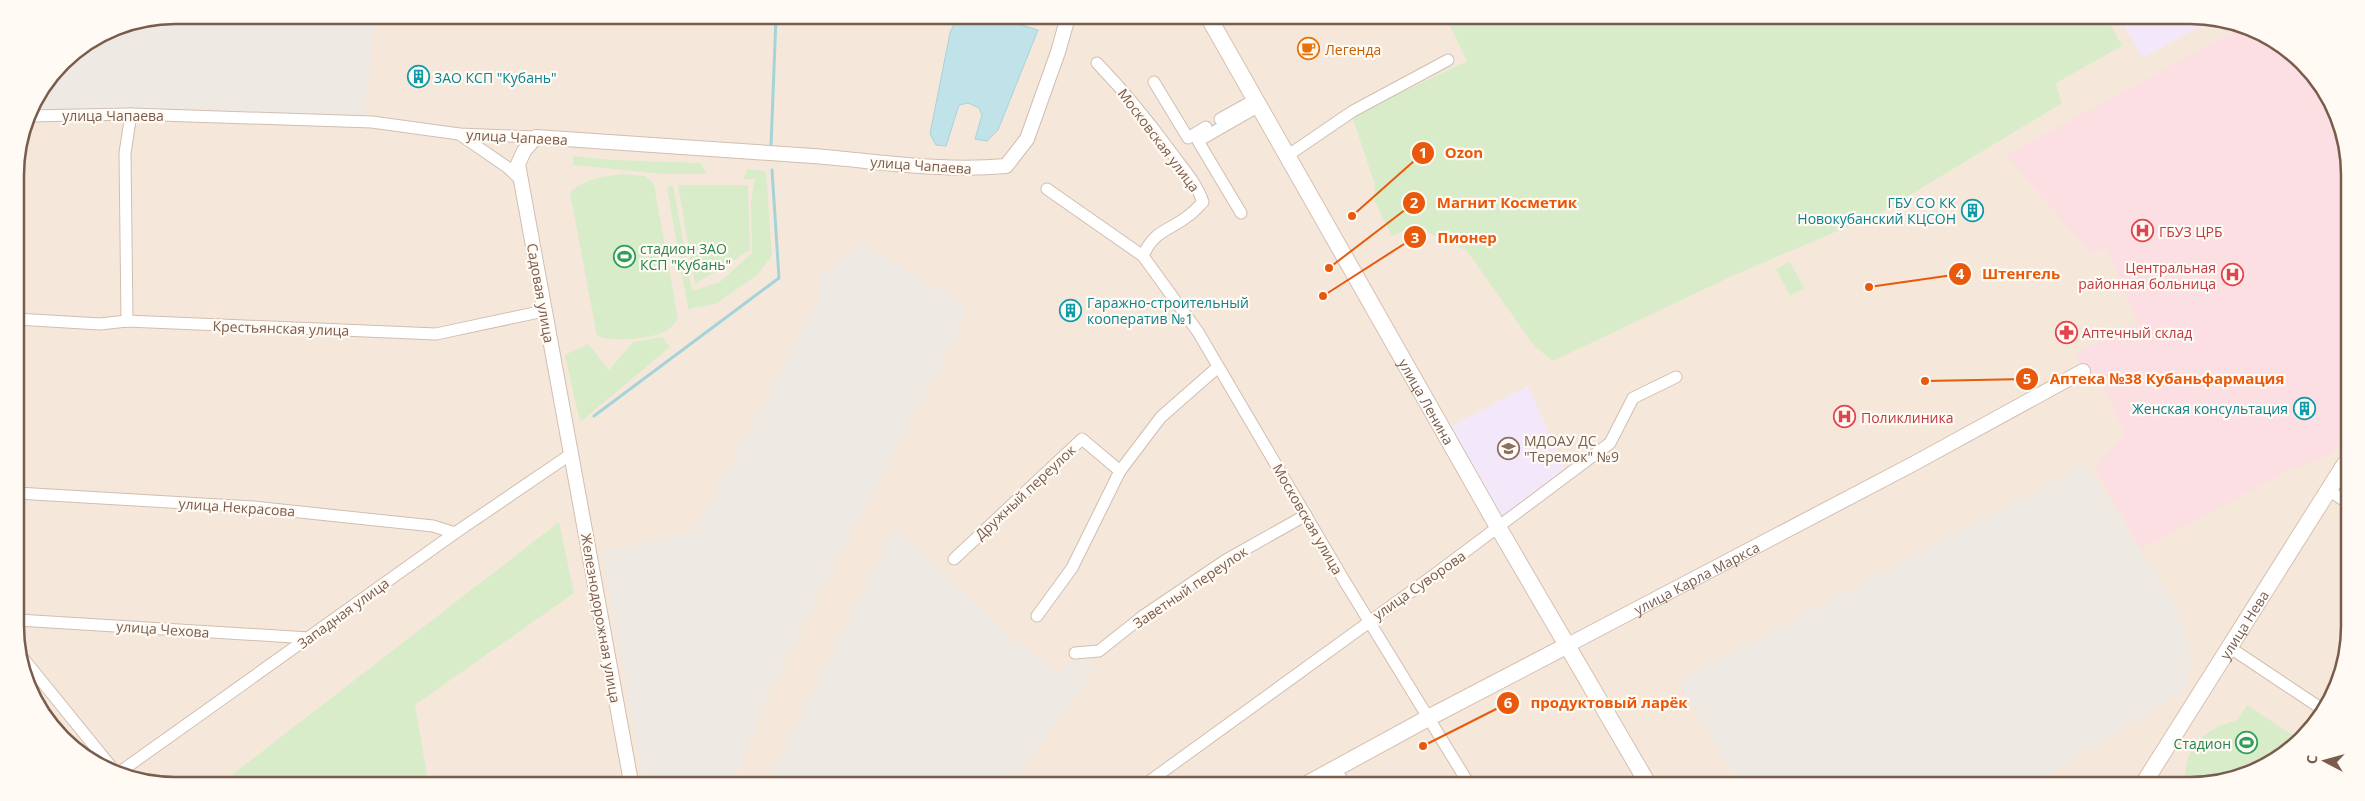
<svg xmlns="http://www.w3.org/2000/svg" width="2365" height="801" viewBox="0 0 2365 801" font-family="'Open Sans',sans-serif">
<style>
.residential{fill:#f5e8da}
.industrial{fill:#efe9e4}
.education{fill:#f3e8fa}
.medical{fill:#fbdfe3}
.green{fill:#d8ecc9}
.water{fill:#bfe3e8;stroke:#a5d3da}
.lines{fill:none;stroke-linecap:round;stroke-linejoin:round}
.stream{stroke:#a5d3da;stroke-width:3}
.minor-casing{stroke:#d1beb0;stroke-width:13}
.tertiary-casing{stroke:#d1beb0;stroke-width:16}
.secondary-casing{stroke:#d6c0b0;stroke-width:18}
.minor{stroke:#fff;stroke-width:11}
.tertiary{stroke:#fff;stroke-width:14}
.secondary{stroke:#fff;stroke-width:16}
.labels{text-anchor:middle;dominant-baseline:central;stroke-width:4.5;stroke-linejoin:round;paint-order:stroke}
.food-label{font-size:14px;fill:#c56008;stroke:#fffaf3;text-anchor:start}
.culture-label{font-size:14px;fill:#0d838f;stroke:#fffaf3;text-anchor:start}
.street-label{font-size:14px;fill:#7a5c4d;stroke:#fffaf3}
.health-label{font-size:14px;fill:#be3a42;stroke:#fffaf3;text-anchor:start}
.leisure-label{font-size:14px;fill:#27864d;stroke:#fffaf3;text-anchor:start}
.education-label{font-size:14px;fill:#785e54;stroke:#fffaf3;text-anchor:start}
.rim{fill:none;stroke:#7a5c4d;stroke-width:2.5}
.leader{fill:none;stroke:#e8590c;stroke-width:2}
.callout-dot{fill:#e8590c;stroke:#fffaf3;stroke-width:2}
.mark-label{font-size:15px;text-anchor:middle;font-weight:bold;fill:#fff}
.callout-label{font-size:15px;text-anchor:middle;font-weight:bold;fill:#e8590c;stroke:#fffaf3;stroke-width:4.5;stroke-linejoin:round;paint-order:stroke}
</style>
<rect width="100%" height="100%" fill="#fdf6ec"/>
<!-- residential -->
<polygon class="residential" points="174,15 2232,21 2279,42 2310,69 2347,144 2344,668 2323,715 2288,753 2242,777 2201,786 133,780 94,764 55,732 18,657 15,164 31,104 62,62 114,27"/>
<!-- industrial -->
<g class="industrial">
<polygon points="174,15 375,16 364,119 41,110 36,97 62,62 114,27"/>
<polygon points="862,244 966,305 962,325 830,573 765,703 734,782 644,782 602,552 694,531 817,303 821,273"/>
<polygon points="2086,464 2175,605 2192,654 2185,690 2032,785 1739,785 1678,681"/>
<polygon points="894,527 1014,639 1059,673 1079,656 1094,670 1014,781 1010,783 766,782"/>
</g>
<!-- education -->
<g class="education">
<polygon points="2121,20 2212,20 2143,58"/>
<polygon points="1528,386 1565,468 1500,519 1448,428"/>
</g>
<!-- medical -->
<polygon class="medical" points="2244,26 2279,42 2310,69 2347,144 2346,436 2332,454 2286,472 2141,549 2095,469 2124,433 2102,383 2090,388 2075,354 2137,322 2106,247 2091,254 2006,155"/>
<!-- green -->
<g class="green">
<polygon points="1446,18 2108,20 2122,46 2056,83 2062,103 1880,213 1734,275 1553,361 1535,347 1467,251 1414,226 1392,236 1374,200 1375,185 1352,116 1467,61"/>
<polygon points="573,156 612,160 701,163 707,174 664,174 573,165"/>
<polygon points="747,169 766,171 772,256 756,276 715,304 688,309 667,187 673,185 692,291 720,282 752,253 751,201 755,178 743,180"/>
<path d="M623,174L645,176L654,184L678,319C674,325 670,329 664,332C649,339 612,342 597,336L570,193C584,178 603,177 623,174Z"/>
<polygon points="678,185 748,185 750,250 695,284"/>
<polygon points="1790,262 1804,288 1790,296 1776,269"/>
<polygon points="662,337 670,347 580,422 565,355 588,344 609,370 633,342"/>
<polygon points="559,522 574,593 415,705 428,781 224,781"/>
<path d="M2247,705L2300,740C2271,771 2226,786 2185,786C2183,747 2202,730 2237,720Z"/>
</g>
<!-- water -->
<polygon class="water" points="957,17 994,17 1038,30 998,130 987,141 975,139 982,115 979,108 968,103 959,105 946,146 936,145 930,134 950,33"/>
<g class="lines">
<!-- stream -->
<g class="stream">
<polyline points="771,146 776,17"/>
<polyline points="594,416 779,278 772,170"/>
</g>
<defs>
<g id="minor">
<path d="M1097,63C1125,92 1150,123 1174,156C1185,171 1197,184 1203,202C1198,207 1194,212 1188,216C1169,231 1154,230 1143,256L1198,332L1345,582L1469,784"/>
<polyline points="1154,82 1188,138 1206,127"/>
<polyline points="28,116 131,114 372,122 459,134 536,137"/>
<polyline points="1220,119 1256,99"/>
<polyline points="459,134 507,167 521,180"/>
<polyline points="1287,156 1353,111 1448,60"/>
<polyline points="1047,189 1143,256"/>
<polyline points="1241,213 1198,141 1259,106"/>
<polyline points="16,319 100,324 127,321 436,334 544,311"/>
<polyline points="127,321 125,153 131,114"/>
<polyline points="2328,490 2345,501"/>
<polyline points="17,493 253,507 433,526 455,533"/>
<polyline points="954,559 1082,439 1120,471"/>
<polyline points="1037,616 1072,568 1120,471 1161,417 1218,367"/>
<polyline points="18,620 309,638"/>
<polyline points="2229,647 2325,711"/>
<polyline points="18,652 117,774"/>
<polyline points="1075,653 1099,651 1143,616 1226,560 1306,515"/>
<polyline points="1336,769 1344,784"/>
<polyline points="117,774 455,533 571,454"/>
<polyline points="1147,783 1430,578 1610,443 1633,398 1676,377"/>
</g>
<g id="tertiary">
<path id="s1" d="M1568,645L1913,464L2083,371"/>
<path d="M631,782L518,164L524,151L536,137C628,144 721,149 813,156C877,161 941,172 1006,166L1027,139L1058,52L1068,17"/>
</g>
<g id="secondary">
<path id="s2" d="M1209,18L1498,527L1648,784"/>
<polyline points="1309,783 1430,717 1568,645"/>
<path id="s3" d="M2142,786L2345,464"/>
</g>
</defs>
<!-- minor casing -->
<use href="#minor" class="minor-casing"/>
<!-- tertiary casing -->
<use href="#tertiary" class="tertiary-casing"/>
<!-- secondary casing -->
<use href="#secondary" class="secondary-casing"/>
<!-- minor -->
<use href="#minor" class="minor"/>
<!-- tertiary -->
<use href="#tertiary" class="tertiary"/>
<!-- secondary -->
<use href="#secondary" class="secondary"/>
</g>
<!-- icons -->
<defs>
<symbol id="cafe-ring" viewBox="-11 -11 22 22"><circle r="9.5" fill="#fffaf3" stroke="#e8710a" stroke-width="1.5"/><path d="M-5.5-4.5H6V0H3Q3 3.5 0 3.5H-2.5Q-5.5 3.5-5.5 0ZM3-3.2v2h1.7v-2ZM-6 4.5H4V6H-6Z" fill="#e8710a"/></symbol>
<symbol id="building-ring" viewBox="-11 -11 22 22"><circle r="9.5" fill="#fffaf3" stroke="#0f9aa8" stroke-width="1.5"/><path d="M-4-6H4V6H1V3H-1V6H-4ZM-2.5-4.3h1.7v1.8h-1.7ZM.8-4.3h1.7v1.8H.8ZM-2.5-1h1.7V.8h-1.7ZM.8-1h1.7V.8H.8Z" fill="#0f9aa8"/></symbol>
<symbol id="hospital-ring" viewBox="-11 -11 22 22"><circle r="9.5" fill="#fffaf3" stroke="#e0444e" stroke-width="1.5"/><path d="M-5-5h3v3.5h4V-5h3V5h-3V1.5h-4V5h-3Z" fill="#e0444e"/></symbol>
<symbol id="stadium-ring" viewBox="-11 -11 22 22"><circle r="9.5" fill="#fffaf3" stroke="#2e9e5b" stroke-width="1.5"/><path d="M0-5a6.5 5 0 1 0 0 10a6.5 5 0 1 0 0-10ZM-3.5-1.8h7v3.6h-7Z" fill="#2e9e5b"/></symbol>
<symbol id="pharmacy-ring" viewBox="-11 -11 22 22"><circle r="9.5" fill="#fffaf3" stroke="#e0444e" stroke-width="1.5"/><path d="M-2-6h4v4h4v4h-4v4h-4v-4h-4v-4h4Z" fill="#e0444e"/></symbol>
<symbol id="school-ring" viewBox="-11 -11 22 22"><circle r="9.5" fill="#fffaf3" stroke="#8d6e63" stroke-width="1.5"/><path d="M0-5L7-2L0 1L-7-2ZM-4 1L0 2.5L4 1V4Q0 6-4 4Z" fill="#8d6e63"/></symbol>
</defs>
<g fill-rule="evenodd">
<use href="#cafe-ring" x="1296" y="36" width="25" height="25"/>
<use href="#building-ring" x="406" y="64" width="25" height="25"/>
<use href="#building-ring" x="1960" y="198" width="25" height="25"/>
<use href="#hospital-ring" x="2130" y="218" width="25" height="25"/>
<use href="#stadium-ring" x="612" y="244" width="25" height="25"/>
<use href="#hospital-ring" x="2220" y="262" width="25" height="25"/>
<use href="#building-ring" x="1058" y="298" width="25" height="25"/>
<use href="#pharmacy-ring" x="2054" y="320" width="25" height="25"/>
<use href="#building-ring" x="2292" y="396" width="25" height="25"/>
<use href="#hospital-ring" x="1832" y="404" width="25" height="25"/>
<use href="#school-ring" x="1496" y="436" width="25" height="25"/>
<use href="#stadium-ring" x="2234" y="730" width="25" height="25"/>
</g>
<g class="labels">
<!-- food labels -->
<g class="food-label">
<text x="1325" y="49">Легенда</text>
</g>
<!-- culture labels -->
<g class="culture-label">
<text x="434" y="77">ЗАО КСП "Кубань"</text>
<text x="1956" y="202" text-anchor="end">ГБУ СО КК<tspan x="1956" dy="16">Новокубанский КЦСОН</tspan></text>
<text x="1087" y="302">Гаражно-строительный<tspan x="1087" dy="16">кооператив №1</tspan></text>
<text x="2288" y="408" text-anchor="end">Женская консультация</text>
</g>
<!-- street labels -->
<g class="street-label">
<text x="113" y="115">улица Чапаева</text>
<text transform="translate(517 137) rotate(3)">улица Чапаева</text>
<text transform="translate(1159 140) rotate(53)">Московская улица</text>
<text transform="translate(921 165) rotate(4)">улица Чапаева</text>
<text transform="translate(541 293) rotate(80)">Садовая улица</text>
<text transform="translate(281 328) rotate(2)">Крестьянская улица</text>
<text stroke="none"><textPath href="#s2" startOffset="441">улица Ленина</textPath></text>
<text transform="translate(1025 492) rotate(-43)">Дружный переулок</text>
<text transform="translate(237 507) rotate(4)">улица Некрасова</text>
<text transform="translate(1308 519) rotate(60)">Московская улица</text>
<text stroke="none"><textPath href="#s1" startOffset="145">улица Карла Маркса</textPath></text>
<text transform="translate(1419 585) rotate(-35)">улица Суворова</text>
<text transform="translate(1190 587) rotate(-34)">Заветный переулок</text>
<text transform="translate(343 613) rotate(-36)">Западная улица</text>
<text transform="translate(601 618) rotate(80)">Железнодорожная улица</text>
<text stroke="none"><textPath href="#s3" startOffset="191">улица Нева</textPath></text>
<text transform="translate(163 629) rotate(4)">улица Чехова</text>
</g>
<!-- health labels -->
<g class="health-label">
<text x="2159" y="231">ГБУЗ ЦРБ</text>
<text x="2216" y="267" text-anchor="end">Центральная<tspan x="2216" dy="16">районная больница</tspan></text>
<text x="2082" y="332">Аптечный склад</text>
<text x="1861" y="417">Поликлиника</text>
</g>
<!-- leisure labels -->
<g class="leisure-label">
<text x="640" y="248">стадион ЗАО<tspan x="640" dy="16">КСП "Кубань"</tspan></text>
<text x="2231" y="743" text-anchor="end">Стадион</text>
</g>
<!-- education labels -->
<g class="education-label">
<text x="1524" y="440">МДОАУ ДС<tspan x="1524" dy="16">"Теремок" №9</tspan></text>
</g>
</g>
<!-- crop -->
<path d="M0 0H2365V801H0ZM175 24H2190A151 151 0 0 1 2341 175V626A151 151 0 0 1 2190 777H175A151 151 0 0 1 24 626V175A151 151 0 0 1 175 24Z" fill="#fffaf3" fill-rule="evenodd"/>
<path class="rim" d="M175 24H2190A151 151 0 0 1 2341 175V626A151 151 0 0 1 2190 777H175A151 151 0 0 1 24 626V175A151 151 0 0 1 175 24Z"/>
<!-- callouts -->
<path class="leader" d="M1352 216L1423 153M1329 268L1414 203M1323 296L1415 237M1869 287L1960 274M1925 381L2027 379M1423 746L1508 703"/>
<g class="callout-dot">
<circle cx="1352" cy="216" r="5"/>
<circle cx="1329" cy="268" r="5"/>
<circle cx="1323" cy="296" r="5"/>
<circle cx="1869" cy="287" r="5"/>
<circle cx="1925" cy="381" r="5"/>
<circle cx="1423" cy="746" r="5"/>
<circle cx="1423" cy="153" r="12"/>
<circle cx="1414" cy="203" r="12"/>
<circle cx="1415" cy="237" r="12"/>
<circle cx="1960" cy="274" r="12"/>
<circle cx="2027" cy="379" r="12"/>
<circle cx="1508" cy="703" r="12"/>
</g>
<g class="mark-label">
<text x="1423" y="158">1</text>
<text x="1414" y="208">2</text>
<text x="1415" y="243">3</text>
<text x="1960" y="279">4</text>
<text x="2027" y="384">5</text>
<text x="1508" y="708">6</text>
</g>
<g class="callout-label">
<text x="1464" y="158">Ozon</text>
<text x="1507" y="208">Магнит Косметик</text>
<text x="1467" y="243">Пионер</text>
<text x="2021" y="279">Штенгель</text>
<text x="2167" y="384">Аптека №38 Кубаньфармация</text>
<text x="1609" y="708">продуктовый ларёк</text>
</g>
<!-- north arrow -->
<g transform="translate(2325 761) rotate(276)" stroke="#fffaf3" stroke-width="4" paint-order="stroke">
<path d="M0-4L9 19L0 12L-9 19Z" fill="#7a5c4d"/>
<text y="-8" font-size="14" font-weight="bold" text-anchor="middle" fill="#7a5c4d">С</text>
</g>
</svg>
